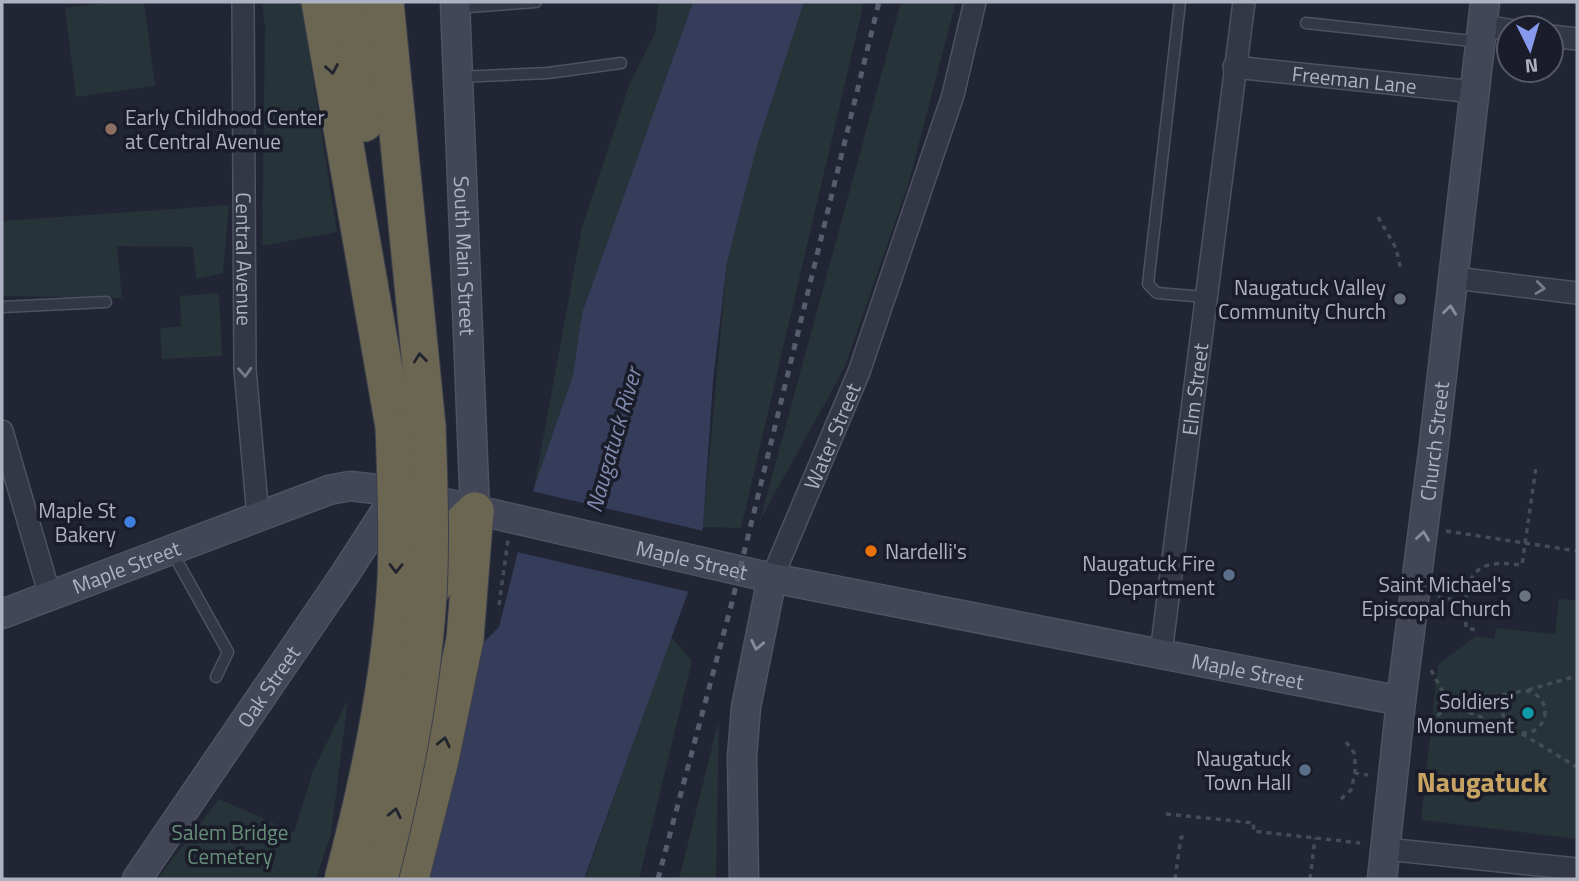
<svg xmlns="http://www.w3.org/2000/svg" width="1579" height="881" viewBox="0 0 1579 881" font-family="'Titillium Web',sans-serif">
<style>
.green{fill:#263338}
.water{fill:#363d5a}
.pier{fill:#212534}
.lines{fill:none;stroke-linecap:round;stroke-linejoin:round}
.lane-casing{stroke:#4f525f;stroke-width:13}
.street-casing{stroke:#4f525f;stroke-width:24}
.secondary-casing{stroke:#4f525f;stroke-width:31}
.highway-casing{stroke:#3c3f4c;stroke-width:39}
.path{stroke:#424e54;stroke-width:3.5;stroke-dasharray:5 5;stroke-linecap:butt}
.lane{stroke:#343745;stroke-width:10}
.street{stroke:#343745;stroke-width:21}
.secondary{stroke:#424657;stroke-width:28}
.highway{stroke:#6a6652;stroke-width:37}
.rail{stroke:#585c6d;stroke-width:5;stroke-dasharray:7 7;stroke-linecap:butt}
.highway-bridge-casing{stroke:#3c3f4c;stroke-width:39;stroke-linecap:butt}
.highway-bridge{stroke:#6a6652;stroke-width:37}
.oneway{stroke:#22242d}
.oneway2{stroke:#777a89}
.oneway3{stroke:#888c9c}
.education-dot{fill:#8d6e63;stroke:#1a1d29;stroke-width:2.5}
.worship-dot{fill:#6b7280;stroke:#1a1d29;stroke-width:2.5}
.shop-dot{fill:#3f7fe0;stroke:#1a1d29;stroke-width:2.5}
.food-dot{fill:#e8710a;stroke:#1a1d29;stroke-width:2.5}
.service-dot{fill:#5c6f8a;stroke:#1a1d29;stroke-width:2.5}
.culture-dot{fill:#0f9aa8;stroke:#1a1d29;stroke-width:2.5}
.labels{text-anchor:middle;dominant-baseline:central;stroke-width:7;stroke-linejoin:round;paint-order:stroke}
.street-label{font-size:21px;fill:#aeb1c1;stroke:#1a1d29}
.poi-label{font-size:21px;fill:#aeb1c1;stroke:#1a1d29;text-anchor:end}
.park-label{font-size:21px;fill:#688f7a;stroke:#1a1d29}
.water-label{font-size:23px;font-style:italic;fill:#808aad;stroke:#1a1d29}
.district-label{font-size:28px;font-weight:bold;fill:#c8a462;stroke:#1a1d29}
</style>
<rect width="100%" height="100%" fill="#212534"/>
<!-- green -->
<g class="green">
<polygon points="111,2 144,2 155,86 76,97 65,8"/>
<polygon points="262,2 301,2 337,232 262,246 265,27"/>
<polygon points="658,2 693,2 582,313 573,375 534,488 582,227 629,85 656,31"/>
<polygon points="804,2 864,2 741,528 703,527 727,262 757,146"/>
<polygon points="901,2 956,2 908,185 844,369 760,520"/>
<polygon points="229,205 223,273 196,279 193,247 117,246 122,298 2,296 2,221"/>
<polygon points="219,293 222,356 162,359 160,328 181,326 180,296"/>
<polygon points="1559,598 1577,601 1577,839 1421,820 1438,665 1476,636 1494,639 1496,628 1555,634"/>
<polygon points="671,637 692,661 639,879 585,879"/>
<polygon points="348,699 331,834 316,879 157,879 219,799 294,832 313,771"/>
<polygon points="719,719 716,879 679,879"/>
</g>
<!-- water -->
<polygon class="water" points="693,2 804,2 757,146 727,262 713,381 703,527 688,592 584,879 399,879 479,647 499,627 534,488 573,375 582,313"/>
<!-- pier -->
<polygon class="pier" points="531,491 704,531 690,592 517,552"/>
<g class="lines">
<defs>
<g id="lane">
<polyline points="1180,2 1148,284 1157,293 1205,297"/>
<polyline points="455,8 536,2"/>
<polyline points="1306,23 1481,42"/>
<polyline points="458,77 548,73 621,63"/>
<polyline points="2,307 106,302"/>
<polyline points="171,550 228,652 216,677"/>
</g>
<g id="street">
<path id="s1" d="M243,2L245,369L258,517"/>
<polyline points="1483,26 1509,30"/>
<polyline points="1551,36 1577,39"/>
<path id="s2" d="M1234,67L1475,92"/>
<polyline points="1455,278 1577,293"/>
<polyline points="2,431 50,596"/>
<path id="s3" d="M772,578L859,372L953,95L975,2"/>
<path id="s4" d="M1161,653L1244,2"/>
<polyline points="1386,849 1577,869"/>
</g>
<g id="secondary">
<path id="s5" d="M455,2L475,511"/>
<path id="s6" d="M2,614L329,490L350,486L393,491L772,578L1401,701"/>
<path id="s7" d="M137,879L345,574L385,512L393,491"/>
<polyline points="744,879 742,757 746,707 772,578"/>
<path id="s8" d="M1382,879L1401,701L1434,444L1485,2"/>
</g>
<g id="highway">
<polyline points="320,2 394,427"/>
<polyline points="352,2 364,123"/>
<polyline points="385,2 427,426"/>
<polyline points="433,587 451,534 475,511"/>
<polyline points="410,879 440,760 465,639 475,511"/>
</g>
</defs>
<!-- lane casing -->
<use href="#lane" class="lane-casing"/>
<!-- street casing -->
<use href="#street" class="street-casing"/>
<!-- secondary casing -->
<use href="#secondary" class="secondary-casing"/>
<!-- highway casing -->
<use href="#highway" class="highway-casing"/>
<!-- path -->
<g class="path">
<polyline points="1378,217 1396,248 1401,271"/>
<polyline points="1446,531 1577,551"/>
<path d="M1438,597L1465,602C1470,563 1487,561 1522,565L1536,467"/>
<polyline points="1465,602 1466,628 1477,630"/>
<polyline points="499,605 508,540"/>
<polyline points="1431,670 1450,705 1506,727"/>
<polyline points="1528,690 1577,676"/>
<circle cx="1524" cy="712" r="21"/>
<polyline points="1422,729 1450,705 1513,693"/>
<polyline points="1522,734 1577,767"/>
<polyline points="1346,742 1355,754 1355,773"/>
<polyline points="1341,799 1351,790 1355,773 1368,775"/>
<polyline points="1166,814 1254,823 1253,831 1360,843"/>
<polyline points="1175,879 1181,837 1187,837"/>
<polyline points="1310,879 1315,838"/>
</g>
<!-- lane -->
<use href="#lane" class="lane"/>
<!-- street -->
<use href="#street" class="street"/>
<!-- secondary -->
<use href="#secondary" class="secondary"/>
<!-- highway -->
<use href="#highway" class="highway"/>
<!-- rail -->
<polyline class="rail" points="658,879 731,606 879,2"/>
<defs>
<g id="highway-bridge">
<path d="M343,879C369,782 390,682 396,581C398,529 396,478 394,427"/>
<path d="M379,879C403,787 422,691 428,596C431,539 429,482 427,426"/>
</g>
</defs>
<!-- highway-bridge casing -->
<use href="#highway-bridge" class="highway-bridge-casing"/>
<!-- highway-bridge -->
<use href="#highway-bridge" class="highway-bridge"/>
</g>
<!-- one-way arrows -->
<defs><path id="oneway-chevron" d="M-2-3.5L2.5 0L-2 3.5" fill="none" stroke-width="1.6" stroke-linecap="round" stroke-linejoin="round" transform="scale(1.75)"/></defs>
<g class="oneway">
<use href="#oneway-chevron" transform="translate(332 69) rotate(80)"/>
<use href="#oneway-chevron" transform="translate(420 358) rotate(-96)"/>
<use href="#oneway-chevron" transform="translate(396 568) rotate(91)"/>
<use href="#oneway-chevron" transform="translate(444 742) rotate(-78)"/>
<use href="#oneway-chevron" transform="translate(395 813) rotate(-78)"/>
</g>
<g class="oneway2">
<use href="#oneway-chevron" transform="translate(1540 288) rotate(7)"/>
<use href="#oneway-chevron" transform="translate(245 372) rotate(87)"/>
</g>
<g class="oneway3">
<use href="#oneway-chevron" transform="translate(1450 310) rotate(-83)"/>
<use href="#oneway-chevron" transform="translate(1423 536) rotate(-82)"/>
<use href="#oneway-chevron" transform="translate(757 645) rotate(102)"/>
</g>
<!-- markers -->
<circle class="education-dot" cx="111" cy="129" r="7"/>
<g class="worship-dot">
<circle cx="1400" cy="299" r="7"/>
<circle cx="1525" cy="596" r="7"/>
</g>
<circle class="shop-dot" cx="130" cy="522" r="7"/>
<circle class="food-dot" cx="871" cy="551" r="7"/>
<g class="service-dot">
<circle cx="1229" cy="575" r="7"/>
<circle cx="1305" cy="770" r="7"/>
</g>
<circle class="culture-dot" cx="1528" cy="713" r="7"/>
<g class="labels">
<!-- street labels -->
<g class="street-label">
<text stroke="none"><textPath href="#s2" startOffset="121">Freeman Lane</textPath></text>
<text stroke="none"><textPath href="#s5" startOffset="254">South Main Street</textPath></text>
<text stroke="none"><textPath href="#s1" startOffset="257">Central Avenue</textPath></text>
<text stroke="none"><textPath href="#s4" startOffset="266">Elm Street</textPath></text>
<text stroke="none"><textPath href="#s3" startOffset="154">Water Street</textPath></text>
<text stroke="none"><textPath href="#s8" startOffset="441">Church Street</textPath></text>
<text stroke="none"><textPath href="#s6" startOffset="721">Maple Street</textPath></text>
<text stroke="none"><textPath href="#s6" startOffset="133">Maple Street</textPath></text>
<text stroke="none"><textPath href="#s6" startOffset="1288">Maple Street</textPath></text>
<text stroke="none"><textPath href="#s7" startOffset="233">Oak Street</textPath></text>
</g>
<!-- poi labels -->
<g class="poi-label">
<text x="125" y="117" text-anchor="start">Early Childhood Center<tspan x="125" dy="24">at Central Avenue</tspan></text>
<text x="1386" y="287">Naugatuck Valley<tspan x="1386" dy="24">Community Church</tspan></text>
<text x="116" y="510">Maple St<tspan x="116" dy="24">Bakery</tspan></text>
<text x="885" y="551" text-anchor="start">Nardelli's</text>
<text x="1215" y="563">Naugatuck Fire<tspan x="1215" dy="24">Department</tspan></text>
<text x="1511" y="584">Saint Michael's<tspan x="1511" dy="24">Episcopal Church</tspan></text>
<text x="1514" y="701">Soldiers'<tspan x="1514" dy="24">Monument</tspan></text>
<text x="1291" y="758">Naugatuck<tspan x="1291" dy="24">Town Hall</tspan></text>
</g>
<!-- park labels -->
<g class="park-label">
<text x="230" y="832">Salem Bridge<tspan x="230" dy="24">Cemetery</tspan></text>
</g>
<!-- water labels -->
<g class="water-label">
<text transform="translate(613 440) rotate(-74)">Naugatuck River</text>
</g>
<!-- district labels -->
<g class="district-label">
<text x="1482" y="781">Naugatuck</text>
</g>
</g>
<!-- border -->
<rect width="1579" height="881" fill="none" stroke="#aeb1c1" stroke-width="7"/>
<!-- north arrow -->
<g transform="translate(1530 49) rotate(175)"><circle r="33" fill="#1a1d29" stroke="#555866" stroke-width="2"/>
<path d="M0-5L12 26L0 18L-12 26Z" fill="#8799ed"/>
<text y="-10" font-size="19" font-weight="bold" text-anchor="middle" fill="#aeb1c1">N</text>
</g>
</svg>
